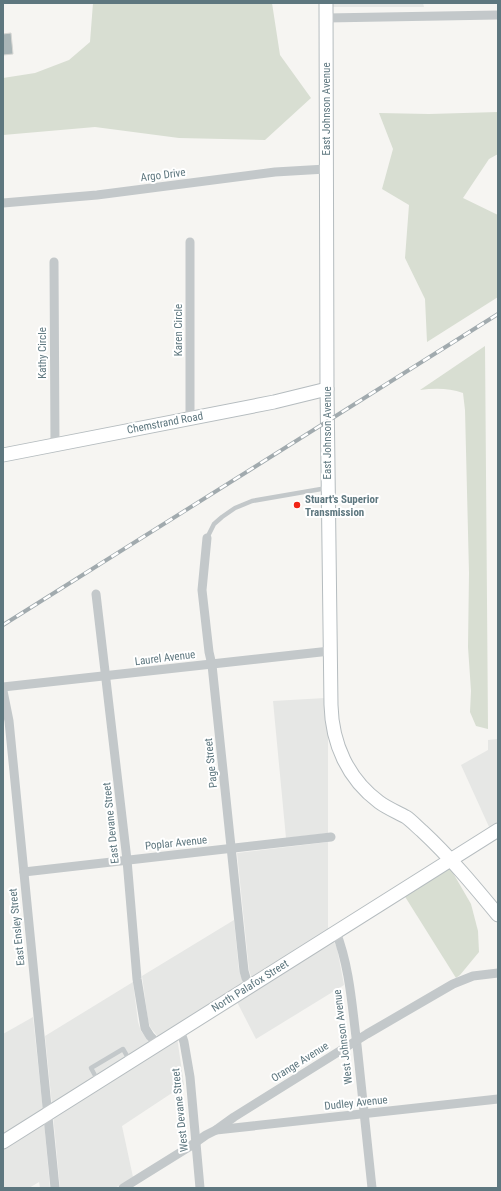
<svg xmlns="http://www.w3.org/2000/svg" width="501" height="1191" viewBox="0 0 501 1191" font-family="'Roboto Condensed',sans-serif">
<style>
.built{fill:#e6e7e5}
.green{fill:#d8ded2}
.building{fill:#a9b5b7;stroke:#d7d7d4}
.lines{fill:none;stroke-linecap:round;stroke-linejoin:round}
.secondary-casing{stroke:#b5bcbf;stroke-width:15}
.lane{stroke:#c3c8ca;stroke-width:4.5}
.street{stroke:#c3c8ca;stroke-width:9}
.secondary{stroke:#fff;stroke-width:13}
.rail-casing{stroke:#a1aaae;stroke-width:4}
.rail{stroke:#fff;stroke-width:2.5;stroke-dasharray:8;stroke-linecap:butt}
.poi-dot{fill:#f12416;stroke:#fff;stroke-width:1.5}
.labels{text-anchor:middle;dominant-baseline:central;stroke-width:4;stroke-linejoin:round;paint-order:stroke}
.street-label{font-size:11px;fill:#5e777f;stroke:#fff}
.poi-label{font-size:11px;font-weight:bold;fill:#5e777f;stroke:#fff;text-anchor:start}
</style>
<rect width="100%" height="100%" fill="#f6f5f2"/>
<!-- built -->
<g class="built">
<polygon points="331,3 423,3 424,7 331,7"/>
<polygon points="325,698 328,731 328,833 286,838 273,701"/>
<polygon points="498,739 498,824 490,829 461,765 488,750 488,740"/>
<polygon points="328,842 328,930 252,979 249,970 237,853"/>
<polygon points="234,920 239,971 244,984 159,1038 150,1027 148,1020 142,976"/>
<polygon points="333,939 337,948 344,985 256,1039 236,1000"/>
<polygon points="133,982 138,1022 141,1031 150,1043 52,1105 45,1036"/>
<polygon points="33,1017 43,1111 3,1136 3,1034"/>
<polygon points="177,1037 184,1085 122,1126 133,1177 115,1188 60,1188 53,1115"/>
<polygon points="44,1121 50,1188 40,1188 39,1182 29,1188 3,1188 3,1147"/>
</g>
<!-- green -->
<g class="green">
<polygon points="93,3 272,3 280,55 311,98 265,140 179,138 95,127 3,135 3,78 35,73 69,60 90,42"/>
<polygon points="498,112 498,154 489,159 463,198 498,215 498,297 427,342 425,299 405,258 409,205 382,189 393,149 379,113 429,114"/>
<path d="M485,346L488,729L476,726L470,712L471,691L468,647L469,573L465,410L463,393C449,388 435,388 420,390Z"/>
<polygon points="449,866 471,904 478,931 479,952 460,975 456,978 404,895"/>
</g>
<!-- building -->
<polygon class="building" points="11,33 13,54 3,55 3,34"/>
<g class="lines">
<defs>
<g id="secondary">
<path d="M326,3L327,389L331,705C332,744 348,779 379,802C387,808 397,812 406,817C412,821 417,827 422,831C450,857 474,886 498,915"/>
<polyline points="3,455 274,402 327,389"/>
<polyline points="3,1142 498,830"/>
</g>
</defs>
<!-- secondary casing -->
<use href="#secondary" class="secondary-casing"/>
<!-- lane -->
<g class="lane">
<polyline points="207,538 214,524 222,517 235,508 252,501 327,488"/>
<polyline points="98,1081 91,1068 123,1049 130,1061"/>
</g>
<!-- street -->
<g class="street">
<polyline points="326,18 498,15"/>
<polyline points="3,203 97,195 275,172 326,169"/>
<polyline points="190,242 190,418"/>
<polyline points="54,262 55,445"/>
<polyline points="207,538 202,590 209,652 212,665 244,971 246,978 250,986"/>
<polyline points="96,594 127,860 137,979 145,1028 150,1036 158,1044"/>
<polyline points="3,687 330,651"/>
<polyline points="3,691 9,721 55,1188"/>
<polyline points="24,872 331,837"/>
<path d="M336,932C350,968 352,1007 357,1045C362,1093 367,1140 372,1188"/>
<polyline points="180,1030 184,1042 190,1077 200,1188"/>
<polyline points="216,1130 498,1099"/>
<polyline points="123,1188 189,1147 206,1135 216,1130 234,1117 367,1034 453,984 473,976 498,973"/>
</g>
<!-- secondary -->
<use href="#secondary" class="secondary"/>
<defs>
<polyline id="rail" points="3,625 498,314"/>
</defs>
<!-- rail casing -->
<use href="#rail" class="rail-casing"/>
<!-- rail -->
<use href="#rail" class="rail"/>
</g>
<!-- markers -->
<circle class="poi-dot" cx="297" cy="505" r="4"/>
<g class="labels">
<!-- street labels -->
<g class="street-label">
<text transform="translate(326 109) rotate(-90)">East Johnson Avenue</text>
<text transform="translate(163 175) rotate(-7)">Argo Drive</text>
<text transform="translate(178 330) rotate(-90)">Karen Circle</text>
<text transform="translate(42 353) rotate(-90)">Kathy Circle</text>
<text transform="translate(165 423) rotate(-11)">Chemstrand Road</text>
<text transform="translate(327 433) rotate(-90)">East Johnson Avenue</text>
<text transform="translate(165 658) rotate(-7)">Laurel Avenue</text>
<text transform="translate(211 763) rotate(-96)">Page Street</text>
<text transform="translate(111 823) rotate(-96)">East Devane Street</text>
<text transform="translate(176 843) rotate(-6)">Poplar Avenue</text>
<text transform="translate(17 927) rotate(-96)">East Ensley Street</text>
<text transform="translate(250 986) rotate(-32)">North Palafox Street</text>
<text transform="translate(343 1037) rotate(-97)">West Johnson Avenue</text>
<text transform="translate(300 1062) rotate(-32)">Orange Avenue</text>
<text transform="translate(356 1103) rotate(-6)">Dudley Avenue</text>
<text transform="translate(180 1110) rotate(-96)">West Devane Street</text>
</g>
<!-- poi labels -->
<g class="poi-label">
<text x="305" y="499">Stuart's Superior<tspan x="305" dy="13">Transmission</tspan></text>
</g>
</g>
<!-- border -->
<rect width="501" height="1191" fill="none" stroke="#5e777f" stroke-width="8"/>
</svg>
